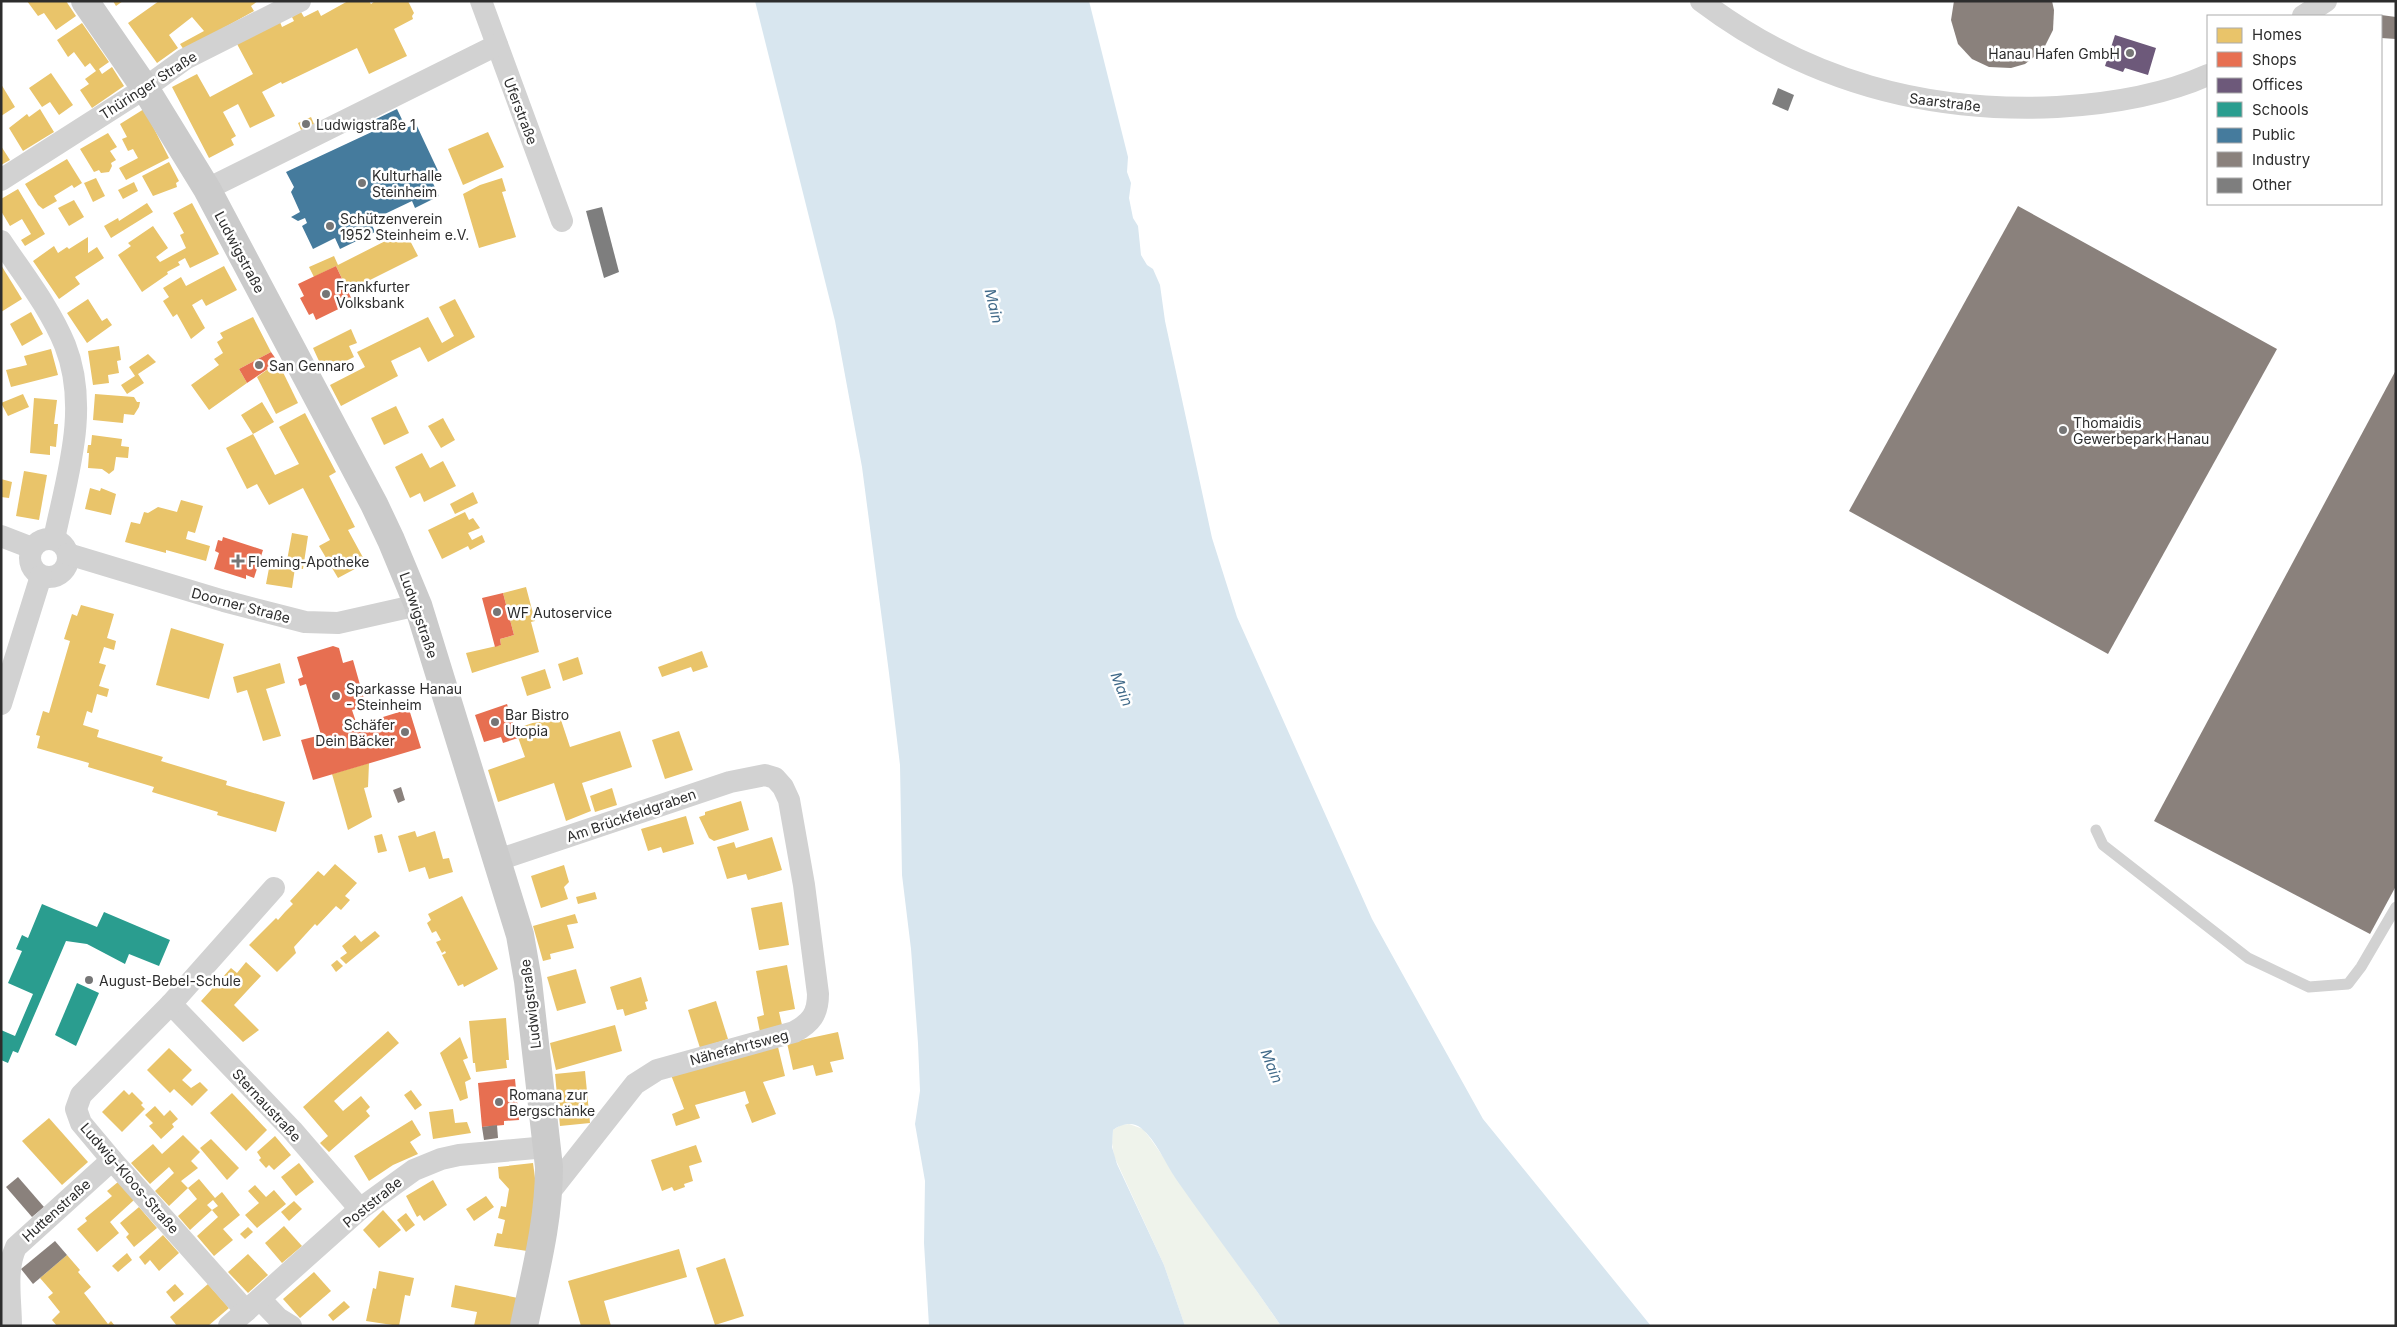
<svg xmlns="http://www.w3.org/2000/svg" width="2397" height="1327" viewBox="0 0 2397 1327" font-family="Inter,sans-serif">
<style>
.green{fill:#eff3eb}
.water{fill:#d8e6ef}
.homes{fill:#e9c46a;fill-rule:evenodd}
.shops{fill:#e76f51}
.offices{fill:#6d597a}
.schools{fill:#2a9d8f}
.public{fill:#457b9d}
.industry{fill:#8a817c}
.building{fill:#7e7e7e}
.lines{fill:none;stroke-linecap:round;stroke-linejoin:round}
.service{stroke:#d2d2d2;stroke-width:11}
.minor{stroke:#d2d2d2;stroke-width:22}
.secondary{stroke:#cbcbcb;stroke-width:28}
.poi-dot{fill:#767676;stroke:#fff;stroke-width:2}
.labels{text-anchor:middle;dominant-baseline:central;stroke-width:5;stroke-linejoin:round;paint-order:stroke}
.poi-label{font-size:14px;fill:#2d2d2d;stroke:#fff;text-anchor:start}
.street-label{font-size:14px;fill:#2d2d2d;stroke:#fff}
.water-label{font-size:15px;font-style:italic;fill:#416a89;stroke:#fff}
</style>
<rect width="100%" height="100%" fill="#fff"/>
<!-- green -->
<polygon class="green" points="1129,1124 1143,1129 1150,1138 1281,1326 1185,1326 1164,1265 1114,1156 1112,1143 1113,1130 1121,1125"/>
<!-- water -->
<path class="water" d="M755,1H1089L1128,157L1127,172L1131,183L1129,198L1133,218L1138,226L1141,255L1147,265L1153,269L1160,285L1165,321L1212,538L1237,617L1372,919L1483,1119L1651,1326H1281C1247,1276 1210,1228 1176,1179C1165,1163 1156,1140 1141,1128C1133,1121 1121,1124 1113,1130L1112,1147L1117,1164L1164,1265L1185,1326H929L924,1243L925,1181L915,1124L920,1091L918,1043L911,949L902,875L900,765L889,673L862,467L835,321Z"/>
<!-- homes -->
<g class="homes">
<polygon points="27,1 66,1 76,16 56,30 44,13 38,16"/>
<polygon points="113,1 123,1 116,6"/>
<polygon points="159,1 258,1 251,6 254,11 184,50 180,44 204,31 192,17 169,35 178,48 157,63 128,23"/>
<polygon points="348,1 369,1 371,4 375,1 408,1 414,13 412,16 413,19 394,29 407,56 369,74 357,48 282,84 281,82 262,92 275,116 250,128 238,104 223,112 236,136 231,139 234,145 209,158 172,87 197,74 210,97 253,74 237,44 280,22 282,27 294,21 292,17 301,12 304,17 318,10 321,16"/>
<polygon points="82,23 109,62 99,69 102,74 112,67 124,86 92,108 80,90 89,84 85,79 96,71 90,63 85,67 74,52 68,57 57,40"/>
<polygon points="51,73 73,105 59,115 50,102 42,107 29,88"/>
<polygon points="1,84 15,107 1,116"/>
<polygon points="40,109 54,132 23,151 9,128 27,114 29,117"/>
<polygon points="144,109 169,158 126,180 119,168 138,158 133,149 128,151 122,139 127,137 120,124"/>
<polygon points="311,117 314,124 301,130 298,123"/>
<polygon points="488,132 504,167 463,185 448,149"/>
<polygon points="108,133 117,147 110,151 116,160 111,163 112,166 109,172 101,173 99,170 94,172 80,149"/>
<polygon points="1,146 10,160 1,165"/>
<polygon points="67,159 82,183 74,188 72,185 54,196 57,201 43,209 38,205 25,184"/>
<polygon points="169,162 179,181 176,183 177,187 153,196 142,176"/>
<polygon points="96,178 105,196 93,202 84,183"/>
<polygon points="502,178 506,191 502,192 516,237 479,248 463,194 480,185"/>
<polygon points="134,182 138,191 123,199 118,190"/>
<polygon points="18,189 45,234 25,246 21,240 31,234 22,219 10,226 1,211 1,199"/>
<polygon points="74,200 84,217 69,226 58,208"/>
<polygon points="147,203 153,212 111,238 104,226 118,218 119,221"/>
<polygon points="192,203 219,254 190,268 185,258 178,262 180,265 167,272 168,274 142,292 118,255 131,246 128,243 153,226 168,248 156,257 160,262 186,248 180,235 184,233 173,213"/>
<polygon points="405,231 418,256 348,291 336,266 314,277 309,267 334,256 338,265"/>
<polygon points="88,237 88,253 97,247 104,258 75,277 80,284 59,299 33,261 54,246 58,253 67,247 69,249"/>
<polygon points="1,265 22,299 1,312"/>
<polygon points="224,266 237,290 206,306 202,299 192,305 205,328 191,339 177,314 173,317 163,301 169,297 163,288 181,277 186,286"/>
<polygon points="88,299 102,321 107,318 112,325 87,343 67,313"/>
<polygon points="455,299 475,337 428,362 420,347 391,361 398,376 341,406 330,385 365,367 357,352 428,317 442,343 454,336 439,307"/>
<polygon points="31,312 43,334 22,346 10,324"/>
<polygon points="253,317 271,352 239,369 247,383 209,410 191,385 219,365 214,359 223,353 217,342 223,338 220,333"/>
<polygon points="351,329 357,343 349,346 354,357 346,361 348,365 339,370 337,366 324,372 313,348"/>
<polygon points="119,346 121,360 117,361 119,373 108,375 109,383 93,385 88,351"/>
<polygon points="51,349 58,375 11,387 6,370 27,365 24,356"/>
<polygon points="148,354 156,362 138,374 144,383 127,394 121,385 135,376 129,367"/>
<polygon points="278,362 298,403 276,414 257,377"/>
<polygon points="23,394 29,407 8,416 1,403"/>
<polygon points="95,394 134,397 137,402 140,402 139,407 134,415 124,414 123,423 93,420"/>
<polygon points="34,398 57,400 54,424 58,424 56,447 50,446 50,455 30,453"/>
<polygon points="262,402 274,422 253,434 275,475 299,464 279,427 305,413 336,472 329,476 355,527 348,530 366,563 338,578 319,546 330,540 303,488 269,505 257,484 247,489 226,448 253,434 241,415"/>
<polygon points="396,406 409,433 384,445 371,418"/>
<polygon points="443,418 455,440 441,448 428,426"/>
<polygon points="92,435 122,439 121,446 129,447 128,458 116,457 114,470 109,474 102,469 88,468 89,453 87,453 88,445 91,445"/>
<polygon points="422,453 430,468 443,461 456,486 424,502 420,493 410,498 395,467"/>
<polygon points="24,471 47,475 39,520 16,516"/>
<polygon points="1,479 12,482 9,498 1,497"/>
<polygon points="90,488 100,491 101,488 116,494 111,515 85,509"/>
<polygon points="473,492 478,503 455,514 450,504"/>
<polygon points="181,500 203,506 195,533 188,531 186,539 210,546 206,561 166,550 166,553 125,542 131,522 140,524 144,512 148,513 158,507 177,512"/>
<polygon points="465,512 469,520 473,518 480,528 468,533 472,540 482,535 485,542 470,550 468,546 442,559 428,530"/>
<polygon points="292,533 308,536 303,569 295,568 292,588 266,584 270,563 286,566"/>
<polygon points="526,587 535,621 531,622 539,652 472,673 466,653 501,645 500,639 514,635 503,593"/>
<polygon points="81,605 114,614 107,638 116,641 114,650 104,647 99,663 106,665 99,686 109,689 107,697 97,694 92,713 87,711 83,725 99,730 97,737 163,757 161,761 227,781 226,785 285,802 276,832 217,815 218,812 152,792 154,787 88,767 89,763 37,748 40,736 36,735 43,711 49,713 70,641 64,639 72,614 77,616"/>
<polygon points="171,628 224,644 209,699 156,685"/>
<polygon points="702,651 708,667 693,672 691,667 662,677 658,667"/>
<polygon points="578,657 583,674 563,681 558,664"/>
<polygon points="280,663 285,683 266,689 281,736 263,741 247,690 237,693 233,677"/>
<polygon points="545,669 551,688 527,696 521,677"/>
<polygon points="559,714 570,747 620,731 632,767 582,783 591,811 566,821 554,783 498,802 488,770 525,757 515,729"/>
<polygon points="679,731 693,770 665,779 652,740"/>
<polygon points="369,763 368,787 364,788 372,817 348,830 332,774"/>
<polygon points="612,788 617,805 595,812 590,796"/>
<polygon points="741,801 749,830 714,841 709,838 699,817 705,815 705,812"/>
<polygon points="686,816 694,844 663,853 661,847 648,851 641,829"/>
<polygon points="415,831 417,837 435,831 443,859 449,858 453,872 429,879 425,867 409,872 398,836"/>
<polygon points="382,834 387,851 378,853 374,836"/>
<polygon points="772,837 782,870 748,880 746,874 727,879 717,847 734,842 736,848"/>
<polygon points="335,864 357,883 345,896 350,900 341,910 336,906 317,926 315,924 294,947 296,953 277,972 249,945 276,918 278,920 285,912 293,904 290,901 318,871 324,876"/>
<polygon points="564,865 569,882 564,887 568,899 541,908 531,876"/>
<polygon points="595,892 597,899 578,904 576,897"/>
<polygon points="462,896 498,969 464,987 463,984 458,986 442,955 446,953 445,951 442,953 436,942 441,940 436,931 432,933 427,923 431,920 428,914"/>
<polygon points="782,902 789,945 759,950 751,908"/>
<polygon points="575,914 578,923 567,925 574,948 550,954 551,959 543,961 533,926"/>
<polygon points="375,931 380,936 346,964 340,958 347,953 342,946 355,935 361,942"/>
<polygon points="337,960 343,966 336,972 331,965"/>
<polygon points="246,962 261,976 234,1005 259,1030 243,1042 201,1001 231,968 237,973"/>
<polygon points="787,965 795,1009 779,1012 782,1025 760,1032 757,1017 764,1015 756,971"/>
<polygon points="576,969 586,1003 557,1011 547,977"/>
<polygon points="641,977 648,1001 645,1002 647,1009 625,1016 623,1009 617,1010 610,987"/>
<polygon points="716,1001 728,1039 700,1048 688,1010"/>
<polygon points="506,1018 509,1060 506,1060 507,1068 476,1072 475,1063 473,1063 469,1021"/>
<polygon points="615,1025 622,1051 556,1070 550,1043"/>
<polygon points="388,1031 399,1043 334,1101 343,1111 361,1096 370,1107 366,1111 370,1116 329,1152 320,1143 328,1136 303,1107"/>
<polygon points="838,1032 844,1059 830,1062 833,1072 816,1076 813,1065 793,1070 787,1043"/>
<polygon points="460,1037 468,1058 463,1060 471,1079 465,1082 468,1098 460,1101 440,1053"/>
<polygon points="778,1047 785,1076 763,1082 776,1114 752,1123 745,1105 749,1103 745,1091 695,1105 700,1118 676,1126 672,1114 684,1109 671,1075"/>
<polygon points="169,1048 192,1070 182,1080 191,1088 200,1082 208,1090 192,1106 174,1089 170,1093 147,1070"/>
<polygon points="585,1071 590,1123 560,1126 555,1074"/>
<polygon points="124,1090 129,1095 132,1092 143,1103 141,1105 145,1109 122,1132 102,1112"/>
<polygon points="411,1090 422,1105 415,1110 404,1095"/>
<polygon points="232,1093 267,1130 246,1151 210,1113"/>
<polygon points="155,1106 164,1116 170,1110 178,1119 172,1124 174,1127 161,1139 149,1126 153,1123 145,1115"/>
<polygon points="453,1109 455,1123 467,1122 471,1133 433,1139 429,1112"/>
<polygon points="49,1118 88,1162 62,1185 22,1141"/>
<polygon points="412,1120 421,1135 410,1142 418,1154 393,1165 369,1181 354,1156"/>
<polygon points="183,1135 200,1152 191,1161 198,1168 181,1181 188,1188 169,1206 155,1191 174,1173 169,1167 150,1184 131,1163 153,1144 162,1154"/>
<polygon points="275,1136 291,1155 274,1170 269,1165 266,1168 259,1160 261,1158 257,1152"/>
<polygon points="211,1139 239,1168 227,1180 200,1148"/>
<polygon points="696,1145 702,1162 689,1166 693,1181 684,1184 685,1187 674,1191 672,1187 662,1191 651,1160"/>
<polygon points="299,1163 314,1182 296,1196 281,1177"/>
<polygon points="533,1163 537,1193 527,1251 494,1246 497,1233 502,1234 505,1220 498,1218 501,1206 506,1207 509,1189 499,1178 498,1167"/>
<path d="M199,1179L215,1198L222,1192L240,1215L223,1229L233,1240L214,1256L197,1236L218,1217L212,1210L190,1230L178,1216L197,1199L188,1188ZM213,1200L218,1206L212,1210L207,1205Z"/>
<polygon points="433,1180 447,1205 424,1221 420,1215 417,1217 406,1196"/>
<polygon points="118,1182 134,1200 110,1222 119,1233 97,1252 77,1229 87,1221 85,1218 112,1196 107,1191"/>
<polygon points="255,1185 266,1197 274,1190 286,1204 257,1228 245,1215 259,1203 248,1191"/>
<polygon points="486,1196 494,1207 474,1221 466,1209"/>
<polygon points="294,1201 302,1209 289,1221 281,1212"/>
<polygon points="139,1207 157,1228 134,1247 126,1237 129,1234 120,1223"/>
<polygon points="383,1210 401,1230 379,1248 363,1230"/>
<polygon points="406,1213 415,1225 406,1232 397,1220"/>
<polygon points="284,1226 302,1246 282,1263 265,1243"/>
<polygon points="248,1227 253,1232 245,1239 240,1234"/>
<polygon points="163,1235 179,1253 159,1271 150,1260 145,1265 139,1257"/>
<polygon points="679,1249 687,1277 604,1301 611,1326 581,1326 568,1281"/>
<polygon points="127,1253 132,1260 118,1272 112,1266"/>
<polygon points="248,1254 268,1275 248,1293 228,1272"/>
<polygon points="67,1255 80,1270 78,1272 91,1287 84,1293 108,1324 111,1321 115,1326 57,1326 52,1320 60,1312 48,1297 53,1293 40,1278"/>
<polygon points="725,1258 744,1316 715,1325 696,1268"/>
<polygon points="379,1271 414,1278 410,1296 405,1295 399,1326 366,1321 373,1288 376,1289"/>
<polygon points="314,1272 331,1291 300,1318 283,1299"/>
<polygon points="175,1284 184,1294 174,1302 166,1292"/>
<polygon points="208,1284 229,1308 208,1326 177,1326 170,1317"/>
<polygon points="455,1285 518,1298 512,1326 474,1326 477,1312 451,1307"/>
<polygon points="344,1301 350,1307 333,1321 328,1315"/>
</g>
<!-- shops -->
<g class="shops">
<polygon points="336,266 353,302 316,320 313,313 309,315 300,298 304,296 298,284"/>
<polygon points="271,352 278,362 247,383 239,369"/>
<polygon points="223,537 263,550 254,578 246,575 246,579 214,569 219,553 215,551 218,540 222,541"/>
<polygon points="503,593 514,635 500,639 501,645 495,647 482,598"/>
<polygon points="333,646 339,648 343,663 353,660 366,706 352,710 357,725 409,709 421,748 313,780 301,740 321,735 306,684 300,686 298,679 303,677 297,657"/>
<polygon points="507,704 518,738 503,743 501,737 484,742 475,715"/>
<polygon points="515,1079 519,1120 504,1121 504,1125 482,1127 478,1083"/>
</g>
<!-- offices -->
<polygon class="offices" points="2115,35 2156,48 2148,75 2125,68 2123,72 2105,66"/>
<!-- schools -->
<g class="schools">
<polygon points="42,904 97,927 104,912 170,940 159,966 129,954 125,964 87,944 66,941 18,1053 13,1051 8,1063 1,1060 1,1030 15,1036 33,994 8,983 22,951 16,949 22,935 28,938"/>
<polygon points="77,983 99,993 76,1046 55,1035"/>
</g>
<!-- public -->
<polygon class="public" points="397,109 406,128 416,124 440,175 431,179 439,196 415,208 412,201 370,221 375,232 340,249 335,238 313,249 302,226 307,223 305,218 298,221 291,217 300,212 291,192 294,187 286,172 376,130 372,121"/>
<!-- industry -->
<g class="industry">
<polygon points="1954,1 2052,1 2054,10 2053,30 2043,50 2025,64 2011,68 1989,67 1972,59 1958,44 1951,20"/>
<polygon points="2381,15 2396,17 2396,39 2381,38"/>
<polygon points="2018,206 2277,349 2108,654 1849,511"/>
<polygon points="2396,370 2396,886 2370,934 2154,821"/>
<polygon points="401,787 405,800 398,803 393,790"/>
<polygon points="497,1125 498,1138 484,1140 482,1127"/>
<polygon points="18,1177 44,1207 32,1217 6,1187"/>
<polygon points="55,1241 67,1255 33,1284 21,1269"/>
</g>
<!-- building -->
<g class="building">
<polygon points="1778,88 1794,95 1788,111 1772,104"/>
<polygon points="602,207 619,272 604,278 586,211"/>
</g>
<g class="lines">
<!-- service -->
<polyline class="service" points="2096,830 2103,845 2248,958 2309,987 2348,984 2361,967 2396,907"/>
<!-- minor -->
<g class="minor">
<polyline points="481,1 562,221"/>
<path d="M1701,1C1807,81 1925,113 2057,107C2108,104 2161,96 2208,75"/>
<polyline points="2303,16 2326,1"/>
<polyline points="1,180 145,88 185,59 300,1"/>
<polyline points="207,189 497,45"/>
<path d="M1,241C23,274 50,308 65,345C90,408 67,476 54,539"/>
<polyline points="1,536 32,548"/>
<circle cx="49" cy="558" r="19"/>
<polyline points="68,554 224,601 305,622 338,623 418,605"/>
<polyline points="1,704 41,576"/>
<path d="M498,860L730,782L765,775L775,778L783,787L789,800L804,885L818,994C818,1014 811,1023 794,1032L657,1070L635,1084L549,1193"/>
<polyline points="171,1004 292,1130 360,1209"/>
<polyline points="260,1299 278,1318 291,1326"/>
<polyline points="246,1311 112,1160 81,1123 76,1109 81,1095 171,1004 274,888"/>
<path d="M11,1326C11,1300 5,1270 16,1247L112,1160"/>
<polyline points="229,1326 360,1209 414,1170 441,1159 459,1155 547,1147"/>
</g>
<!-- secondary -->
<path class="secondary" d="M85,1L145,88L207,189L374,504L391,540L418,605L520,935L528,981L549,1167C549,1221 535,1273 524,1326"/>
</g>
<!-- markers -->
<g class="poi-dot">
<circle cx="2130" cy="53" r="5"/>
<circle cx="306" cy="124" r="5"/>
<circle cx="362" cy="183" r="5"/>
<circle cx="330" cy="226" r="5"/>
<circle cx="326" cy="294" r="5"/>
<circle cx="259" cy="365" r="5"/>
<circle cx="2063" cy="430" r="5"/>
<path d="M235.5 553.5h5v5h5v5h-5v5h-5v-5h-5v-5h5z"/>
<circle cx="497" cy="612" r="5"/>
<circle cx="336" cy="696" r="5"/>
<circle cx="495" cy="722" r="5"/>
<circle cx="405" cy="732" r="5"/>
<circle cx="89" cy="980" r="5"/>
<circle cx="499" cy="1102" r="5"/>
</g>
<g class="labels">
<!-- poi labels -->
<g class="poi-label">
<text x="2120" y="53" text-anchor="end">Hanau Hafen GmbH</text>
<text x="316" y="124">Ludwigstraße 1</text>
<text x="372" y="175">Kulturhalle<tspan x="372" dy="16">Steinheim</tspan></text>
<text x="340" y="218">Schützenverein<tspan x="340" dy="16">1952 Steinheim e.V.</tspan></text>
<text x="336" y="286">Frankfurter<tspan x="336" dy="16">Volksbank</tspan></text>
<text x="269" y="365">San Gennaro</text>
<text x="2073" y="422">Thomaidis<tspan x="2073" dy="16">Gewerbepark Hanau</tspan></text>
<text x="248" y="561">Fleming-Apotheke</text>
<text x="507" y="612">WF Autoservice</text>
<text x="346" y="688">Sparkasse Hanau<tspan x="346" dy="16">- Steinheim</tspan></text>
<text x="505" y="714">Bar Bistro<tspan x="505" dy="16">Utopia</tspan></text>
<text x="395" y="724" text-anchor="end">Schäfer<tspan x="395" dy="16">Dein Bäcker</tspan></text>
<text x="99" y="980">August-Bebel-Schule</text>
<text x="509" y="1094">Romana zur<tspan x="509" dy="16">Bergschänke</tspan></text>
</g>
<!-- street labels -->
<g class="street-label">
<text transform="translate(148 85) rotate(-33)">Thüringer Straße</text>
<text transform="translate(1945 102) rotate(7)">Saarstraße</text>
<text transform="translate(521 111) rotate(69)">Uferstraße</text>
<text transform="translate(240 252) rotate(62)">Ludwigstraße</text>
<text transform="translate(241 605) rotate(15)">Doorner Straße</text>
<text transform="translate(419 615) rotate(71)">Ludwigstraße</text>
<text transform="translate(631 815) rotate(-19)">Am Brückfeldgraben</text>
<text transform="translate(530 1004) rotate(-97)">Ludwigstraße</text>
<text transform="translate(739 1047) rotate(-15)">Nähefahrtsweg</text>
<text transform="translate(267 1105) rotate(47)">Sternaustraße</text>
<text transform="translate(130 1178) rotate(49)">Ludwig-Kloos-Straße</text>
<text transform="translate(372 1202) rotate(-39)">Poststraße</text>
<text transform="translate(56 1210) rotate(-42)">Huttenstraße</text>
</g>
<!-- water labels -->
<g class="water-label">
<text transform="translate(994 306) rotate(76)">Main</text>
<text transform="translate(1122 689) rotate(68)">Main</text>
<text transform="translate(1272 1066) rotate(68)">Main</text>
</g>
</g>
<!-- border -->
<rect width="2397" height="1327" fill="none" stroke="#2d2d2d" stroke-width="5"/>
<!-- legend -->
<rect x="2207" y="15" width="175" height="190" fill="#ffffff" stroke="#ababab"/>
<rect x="2217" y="28" width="25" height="15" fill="#e9c46a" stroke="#ababab"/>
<text x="2252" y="40" font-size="15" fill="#2d2d2d">Homes</text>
<rect x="2217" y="52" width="25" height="15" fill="#e76f51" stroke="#ababab"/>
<text x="2252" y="65" font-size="15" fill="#2d2d2d">Shops</text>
<rect x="2217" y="78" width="25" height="15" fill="#6d597a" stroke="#ababab"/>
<text x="2252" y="90" font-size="15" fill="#2d2d2d">Offices</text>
<rect x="2217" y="102" width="25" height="15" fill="#2a9d8f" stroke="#ababab"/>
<text x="2252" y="115" font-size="15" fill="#2d2d2d">Schools</text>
<rect x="2217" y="128" width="25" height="15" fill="#457b9d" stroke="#ababab"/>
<text x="2252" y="140" font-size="15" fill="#2d2d2d">Public</text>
<rect x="2217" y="152" width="25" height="15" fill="#8a817c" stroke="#ababab"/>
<text x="2252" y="165" font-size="15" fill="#2d2d2d">Industry</text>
<rect x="2217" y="178" width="25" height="15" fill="#7e7e7e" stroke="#ababab"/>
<text x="2252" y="190" font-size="15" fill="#2d2d2d">Other</text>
</svg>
